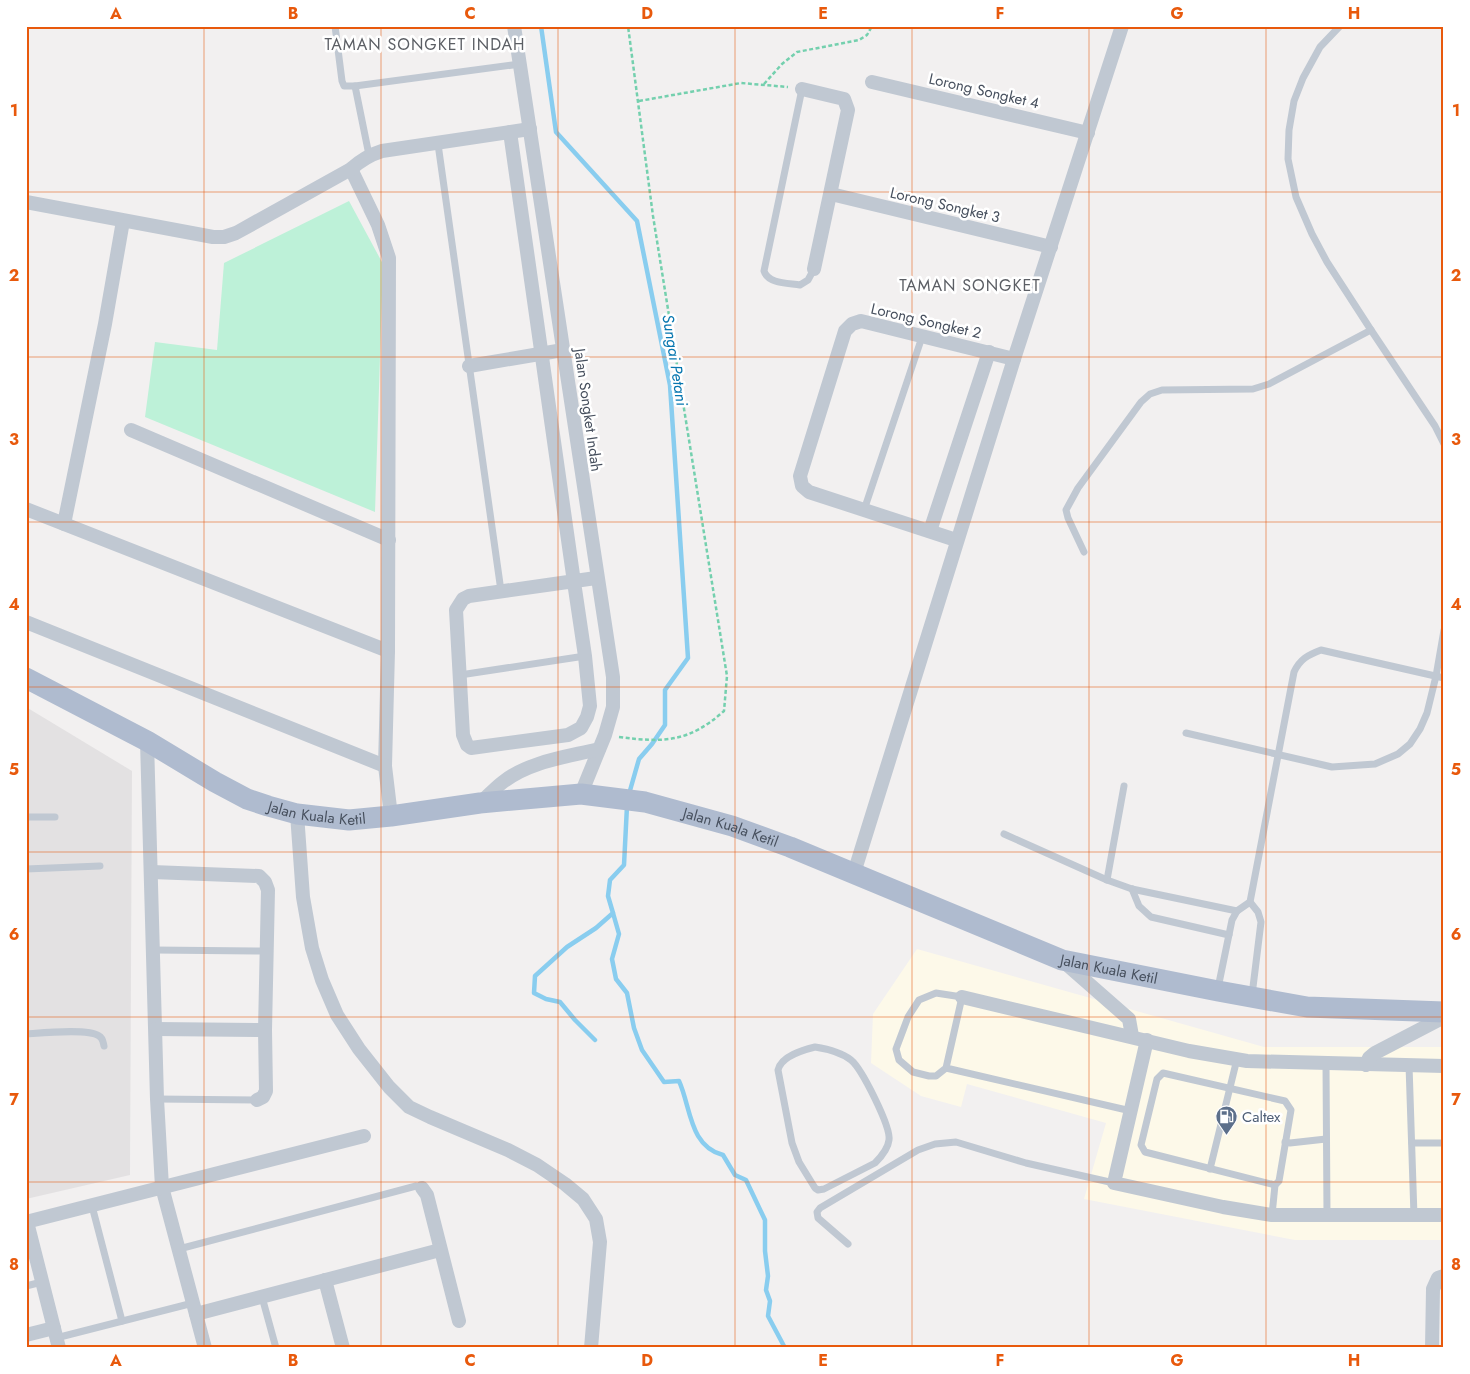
<svg xmlns="http://www.w3.org/2000/svg" width="1470" height="1374" viewBox="0 0 1470 1374" font-family="Jost,sans-serif">
<style>
.commercial{fill:#fdf9e9}
.education{fill:#e3e1e2}
.green{fill:#bdf1d8}
.lines{fill:none;stroke-linecap:round;stroke-linejoin:round}
.stream{stroke:#89cdef;stroke-width:4.5}
.path{stroke:#74d0ae;stroke-width:2.5;stroke-dasharray:4 2.5;stroke-linecap:butt}
.service{stroke:#c0c8d2;stroke-width:7}
.minor{stroke:#c0c8d2;stroke-width:14}
.primary{stroke:#afbbcf;stroke-width:21}
.grid{fill:none;stroke:#e8590c;stroke-width:1;stroke-opacity:0.55}
.labels{text-anchor:middle;dominant-baseline:central;stroke-width:5;stroke-linejoin:round;paint-order:stroke}
.street-label{font-size:15px;fill:#47505e;stroke:#fff}
.service-label{font-size:15px;fill:#4e5e75;stroke:#fff;text-anchor:start}
.neighbourhood-label{font-size:16px;letter-spacing:1px;fill:#5c5f65;stroke:#fff}
.water-label{font-size:16px;font-style:italic;fill:#0877b0;stroke:#fff}
.neatline{fill:none;stroke:#e8590c;stroke-width:2}
.grid-label{font-size:16px;text-anchor:middle;font-weight:bold;fill:#e8590c}
</style>
<rect width="100%" height="100%" fill="#f2f0f0"/>
<!-- commercial -->
<polygon class="commercial" points="917,949 1264,1047 1444,1047 1444,1240 1295,1240 1084,1199 1106,1123 967,1084 961,1107 921,1096 871,1063 873,1014"/>
<!-- education -->
<polygon class="education" points="26,707 132,771 130,1175 26,1199"/>
<!-- green -->
<polygon class="green" points="349,201 383,264 375,512 145,417 155,342 217,350 224,263"/>
<g class="lines">
<!-- stream -->
<g class="stream">
<polyline points="541,26 556,132 637,221 670,385 688,658 665,690 665,725 652,744 639,759 629,794"/>
<path d="M613,913L619,934L612,959L616,979L627,993L634,1028L642,1050L664,1082L679,1081C691,1107 689,1146 723,1155L735,1175L746,1180L765,1220V1251L768,1276L766,1290L770,1301L768,1316L785,1348"/>
<polyline points="595,1040 575,1020 560,1002 546,999 534,993 535,976 567,947 596,928 613,913 608,896 610,880 624,865 627,806"/>
</g>
<!-- path -->
<g class="path">
<polyline points="764,84 782,64 797,52 859,40 867,35 872,26"/>
<polyline points="639,101 741,83 788,87"/>
<path d="M619,737C665,743 689,742 724,711L727,676L653,216L628,26"/>
</g>
<!-- service -->
<g class="service">
<polyline points="335,26 342,81 344,86 355,86 520,64"/>
<polyline points="1340,26 1320,47 1303,78 1294,101 1289,130 1288,159 1296,197 1312,234 1327,262 1371,330 1435,426 1444,444"/>
<polyline points="355,86 369,155"/>
<path d="M802,89L764,271C768,284 789,283 800,285L808,280L814,269"/>
<polyline points="438,144 501,591"/>
<polyline points="864,510 922,337"/>
<polyline points="1084,552 1068,518 1066,510 1078,488 1141,402 1150,394 1162,390 1253,389 1269,384 1371,330"/>
<polyline points="460,675 585,656"/>
<polyline points="1186,733 1332,767 1375,764 1398,754 1410,744 1420,729 1427,713 1436,676 1444,630"/>
<polyline points="26,817 55,817"/>
<polyline points="1004,834 1107,880 1132,889 1237,911"/>
<polyline points="26,869 100,866"/>
<polyline points="1107,880 1124,786"/>
<polyline points="1132,889 1139,906 1151,917 1229,935"/>
<polyline points="1250,902 1258,912 1261,922 1252,995"/>
<polyline points="154,950 266,951"/>
<path d="M1218,988L1232,920L1237,911L1250,902L1294,672C1300,659 1308,655 1321,650L1444,678"/>
<path d="M26,1034C41,1033 89,1028 99,1036C103,1038 103,1042 104,1046"/>
<path d="M815,1047C828,1049 841,1052 851,1060C862,1069 891,1127 889,1140C888,1149 881,1157 875,1163L824,1189L818,1190L815,1188L799,1162L792,1143L778,1070C781,1056 803,1050 815,1047Z"/>
<polyline points="1326,1064 1327,1215"/>
<polyline points="1409,1065 1414,1216"/>
<polyline points="946,1068 936,1076 929,1076 913,1072 899,1060 896,1049 908,1017 919,1000 936,993 962,997 946,1068 1131,1111"/>
<polygon points="1163,1073 1285,1101 1291,1110 1279,1181 1275,1185 1145,1152 1141,1145 1157,1079"/>
<polyline points="157,1099 257,1100"/>
<polyline points="1285,1142 1290,1143 1326,1139"/>
<polyline points="1412,1143 1444,1143"/>
<polyline points="1210,1169 1237,1059"/>
<polyline points="92,1206 122,1321"/>
<polyline points="1272,1215 1275,1185"/>
<polyline points="848,1244 818,1218 817,1212 820,1208 918,1150 935,1144 956,1142 1026,1163 1114,1183"/>
<polyline points="179,1249 416,1186 422,1188"/>
<polyline points="26,1286 42,1282"/>
<polyline points="262,1297 276,1348"/>
<polyline points="56,1338 193,1303"/>
</g>
<!-- minor -->
<g class="minor">
<polyline points="514,26 613,677 613,707 605,735 581,794"/>
<polyline points="872,82 1088,133"/>
<polyline points="802,89 844,99 848,110 814,269"/>
<polyline points="510,132 574,582 585,656 590,706 587,717 581,728 568,735 471,748 467,745 463,735 456,610 463,599 469,596 596,578"/>
<polyline points="351,169 378,225 389,258 388,651 385,766 391,816"/>
<polyline points="831,194 1051,247"/>
<path d="M26,202L213,237H224L236,233L351,169C361,160 369,155 382,151L530,129"/>
<polyline points="469,366 563,350"/>
<polyline points="131,430 389,540"/>
<polyline points="26,509 388,651"/>
<polyline points="64,524 105,324 123,221"/>
<polyline points="930,531 989,352"/>
<polyline points="956,540 809,492 802,486 800,476 845,331 852,324 861,321 1014,359"/>
<polyline points="26,622 385,766"/>
<polyline points="147,741 157,1099 162,1187 205,1348"/>
<path d="M480,803C488,796 495,788 503,782C530,761 567,757 599,749"/>
<polyline points="297,814 303,897 312,948 322,980 337,1015 359,1049 389,1087 409,1107 430,1117 508,1150 537,1165 565,1184 583,1199 596,1219 600,1242 591,1348"/>
<polyline points="152,872 259,876 265,882 268,890 265,1030 266,1091 263,1097 257,1100"/>
<polyline points="854,873 1014,359 1122,26"/>
<polyline points="1064,962 1129,1019 1132,1036"/>
<polyline points="962,997 1189,1051 1247,1061 1444,1066"/>
<polyline points="156,1029 265,1030"/>
<polyline points="1147,1040 1114,1183 1223,1207 1272,1215 1444,1215"/>
<polyline points="1366,1065 1369,1058 1375,1053 1444,1017"/>
<polyline points="422,1188 427,1195 459,1321"/>
<polyline points="26,1222 364,1136"/>
<polyline points="27,1222 59,1348"/>
<polyline points="325,1280 343,1348"/>
<polyline points="196,1314 440,1250"/>
<polyline points="26,1335 54,1328"/>
<polyline points="1432,1348 1433,1289 1438,1278 1444,1276"/>
</g>
<!-- primary -->
<path class="primary" id="s1" d="M26,678L147,741L215,782L247,799L268,806L297,814L349,820L391,816L480,803L581,794L645,802L732,826L790,847L1062,960L1218,991L1307,1007L1444,1012"/>
</g>
<!-- grid -->
<path class="grid" d="M204,26V1348M381,26V1348M558,26V1348M735,26V1348M912,26V1348M1089,26V1348M1266,26V1348M26,192H1444M26,357H1444M26,522H1444M26,687H1444M26,852H1444M26,1017H1444M26,1182H1444"/>
<!-- icons -->
<defs>
<symbol id="fuel-pin" viewBox="-11 -11 22 30"><path d="M0 17L-7.5 6A9.5 9.5 0 1 1 7.5 6Z" fill="#5c6f8a" stroke="#fff"/><path d="M-5.5-6h7V0h2V4h1.3V-2.5L3-4.5l.8-.8L6-3V5H2.5V1h-1V6h-7ZM-4.2-4.7v3.2H.2V-4.7Z" fill="#fff"/></symbol>
</defs>
<g fill-rule="evenodd">
<use href="#fuel-pin" x="1214" y="1104" width="25" height="34"/>
</g>
<g class="labels">
<!-- street labels -->
<g class="street-label">
<text transform="translate(984 91) rotate(13)">Lorong Songket 4</text>
<text transform="translate(945 205) rotate(13)">Lorong Songket 3</text>
<text transform="translate(926 321) rotate(13)">Lorong Songket 2</text>
<text transform="translate(588 410) rotate(82)">Jalan Songket Indah</text>
<text stroke="none"><textPath href="#s1" startOffset="324">Jalan Kuala Ketil</textPath></text>
<text stroke="none"><textPath href="#s1" startOffset="744">Jalan Kuala Ketil</textPath></text>
<text stroke="none"><textPath href="#s1" startOffset="1149">Jalan Kuala Ketil</textPath></text>
</g>
<!-- service labels -->
<g class="service-label">
<text x="1242" y="1117">Caltex</text>
</g>
<!-- neighbourhood labels -->
<g class="neighbourhood-label">
<text x="425" y="44">TAMAN SONGKET INDAH</text>
<text x="970" y="285">TAMAN SONGKET</text>
</g>
<!-- water labels -->
<g class="water-label">
<text transform="translate(675 360) rotate(81)">Sungai Petani</text>
</g>
</g>
<!-- border -->
<rect width="1470" height="1374" fill="none" stroke="#ffffff" stroke-width="55"/>
<rect x="28" y="28" width="1414" height="1318" class="neatline"/>
<g class="grid-label">
<text x="116" y="19">A</text>
<text x="293" y="19">B</text>
<text x="470" y="19">C</text>
<text x="647" y="19">D</text>
<text x="823" y="19">E</text>
<text x="1000" y="19">F</text>
<text x="1177" y="19">G</text>
<text x="1354" y="19">H</text>
<text x="14" y="116">1</text>
<text x="1456" y="116">1</text>
<text x="14" y="281">2</text>
<text x="1456" y="281">2</text>
<text x="14" y="445">3</text>
<text x="1456" y="445">3</text>
<text x="14" y="610">4</text>
<text x="1456" y="610">4</text>
<text x="14" y="775">5</text>
<text x="1456" y="775">5</text>
<text x="14" y="940">6</text>
<text x="1456" y="940">6</text>
<text x="14" y="1105">7</text>
<text x="1456" y="1105">7</text>
<text x="14" y="1270">8</text>
<text x="1456" y="1270">8</text>
<text x="116" y="1366">A</text>
<text x="293" y="1366">B</text>
<text x="470" y="1366">C</text>
<text x="647" y="1366">D</text>
<text x="823" y="1366">E</text>
<text x="1000" y="1366">F</text>
<text x="1177" y="1366">G</text>
<text x="1354" y="1366">H</text>
</g>
</svg>
